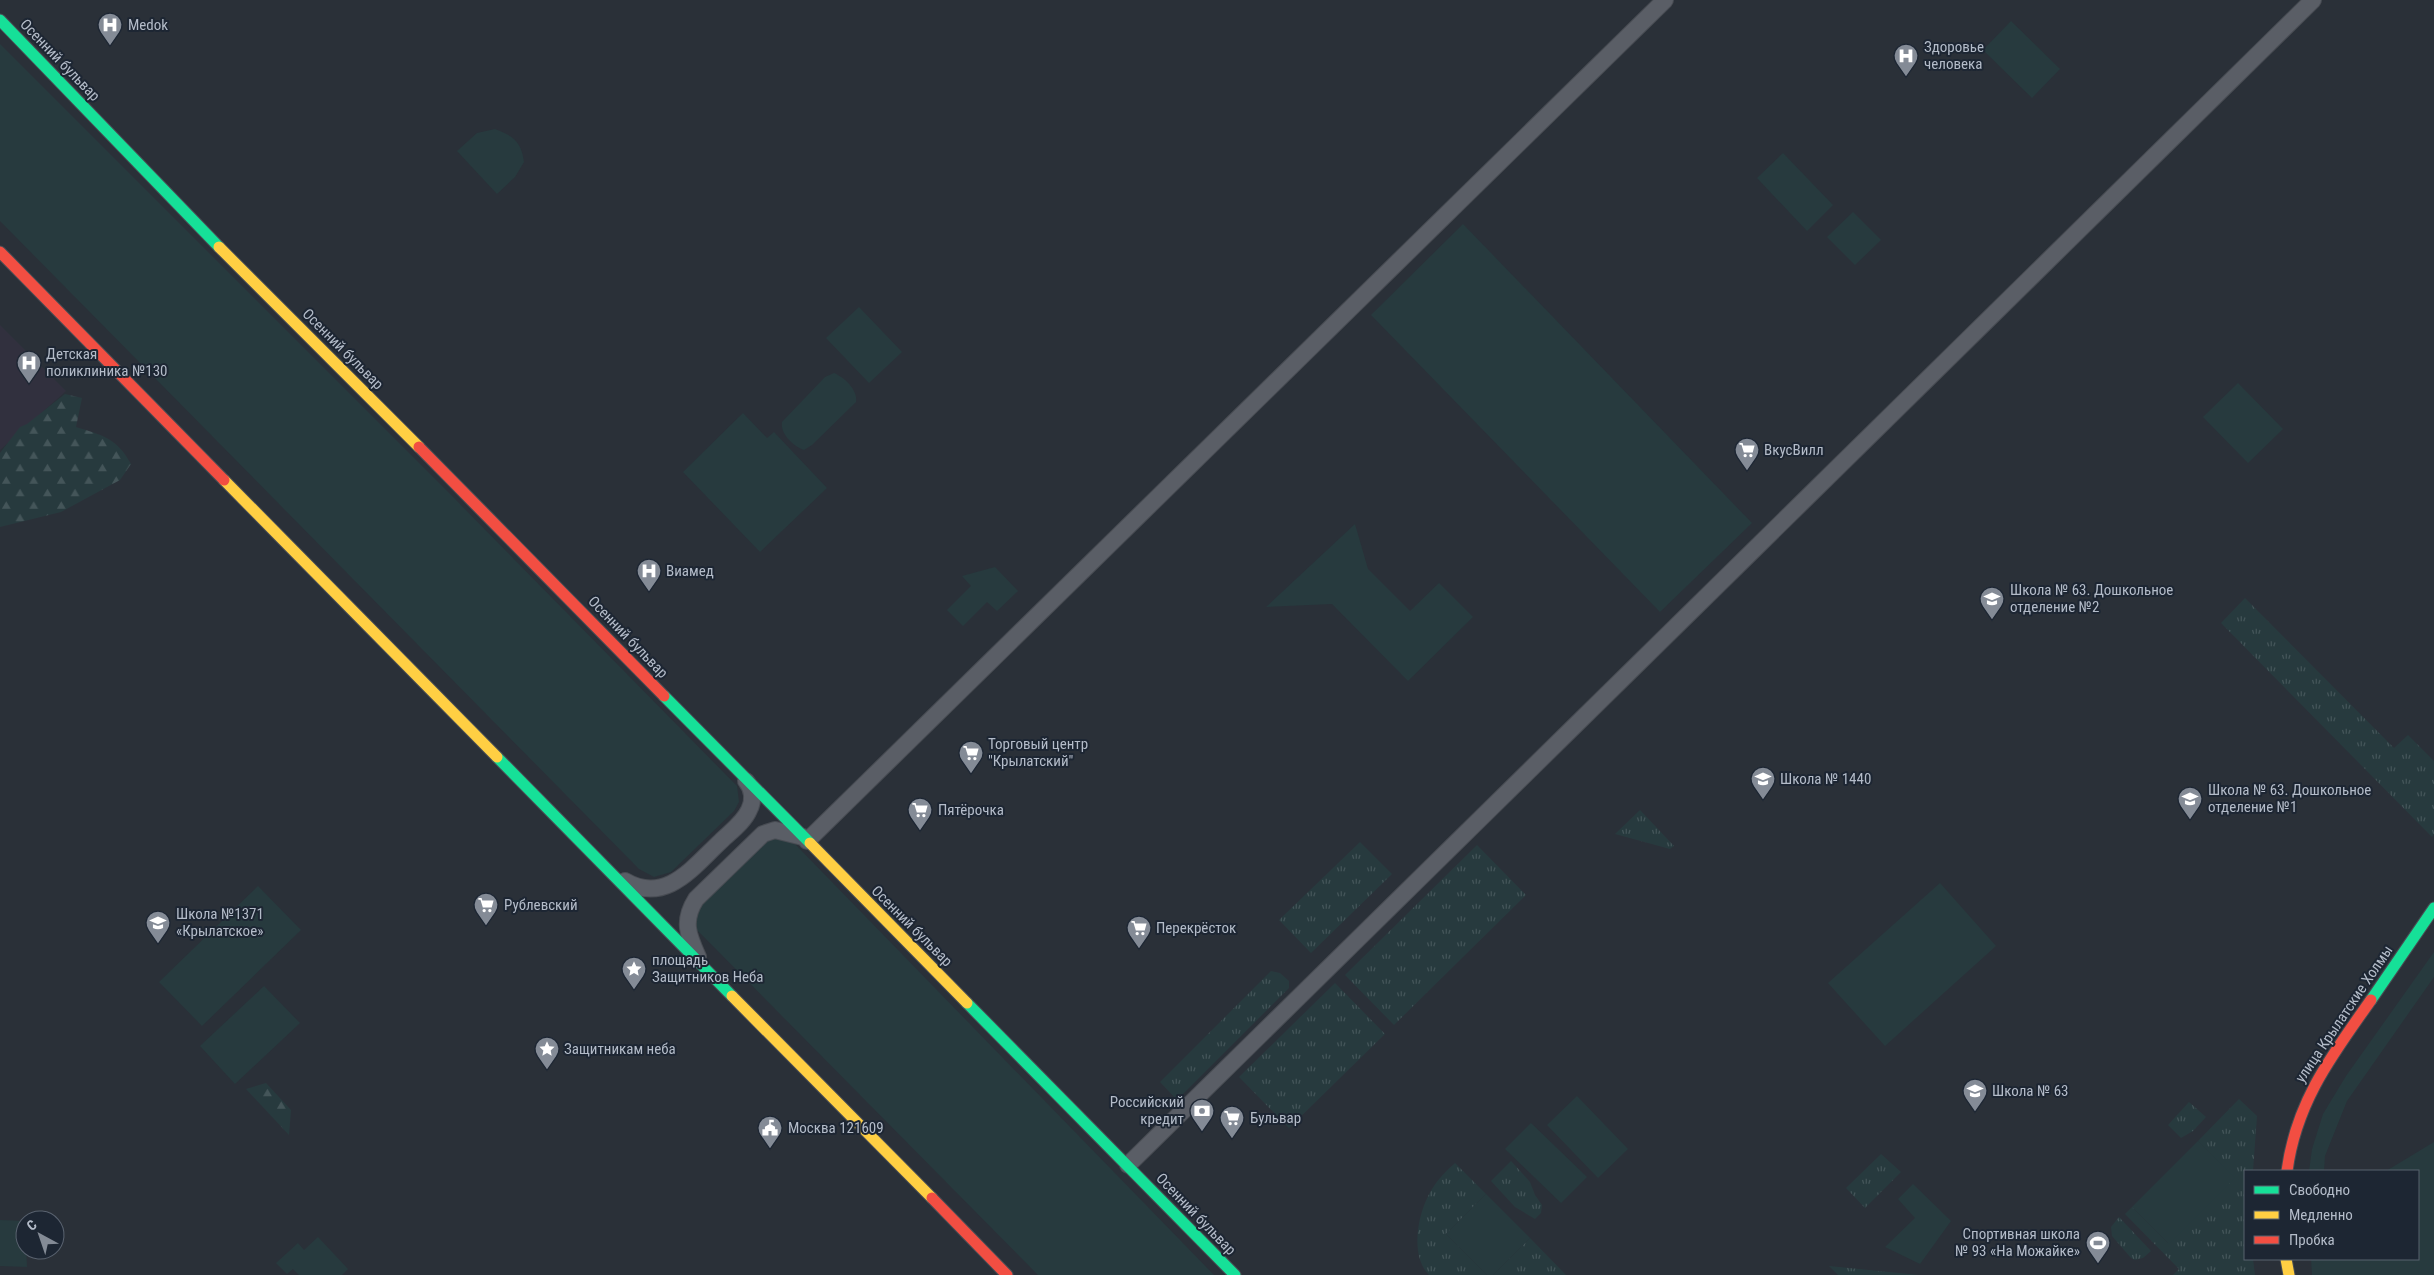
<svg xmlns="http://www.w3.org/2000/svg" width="2434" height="1275" viewBox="0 0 2434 1275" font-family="'Roboto Condensed',sans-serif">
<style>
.medical{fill:#31303e}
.grass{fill:url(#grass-tufts)}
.forest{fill:url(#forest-firs)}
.green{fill:#273a3e}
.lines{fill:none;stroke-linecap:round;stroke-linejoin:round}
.street-casing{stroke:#484c53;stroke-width:18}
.fast-casing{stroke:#484c53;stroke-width:13}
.slow-casing{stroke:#484c53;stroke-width:13}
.jam-casing{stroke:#484c53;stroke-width:13}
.street{stroke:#5a5e66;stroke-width:16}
.fast{stroke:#16e098;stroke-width:11}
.slow{stroke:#ffcf43;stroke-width:11}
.jam{stroke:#f24e42;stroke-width:11}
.labels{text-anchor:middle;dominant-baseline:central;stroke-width:4;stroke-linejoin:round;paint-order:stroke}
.poi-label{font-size:15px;fill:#b4bcc9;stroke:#1d2633;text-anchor:start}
.street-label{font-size:15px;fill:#b4bcc9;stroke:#1d2633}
</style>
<defs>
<pattern id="grass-tufts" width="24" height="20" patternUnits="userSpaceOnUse" patternTransform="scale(1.25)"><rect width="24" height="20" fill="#273a3e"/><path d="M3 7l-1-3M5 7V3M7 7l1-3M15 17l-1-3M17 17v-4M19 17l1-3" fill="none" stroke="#445559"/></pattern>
<pattern id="forest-firs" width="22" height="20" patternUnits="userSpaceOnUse" patternTransform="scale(1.25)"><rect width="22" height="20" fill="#273a3e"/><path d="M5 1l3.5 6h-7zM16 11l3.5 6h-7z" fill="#445559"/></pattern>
</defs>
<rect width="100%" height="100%" fill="#2a3038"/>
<!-- medical -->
<polygon class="medical" points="0,325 66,391 0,450"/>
<!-- grass -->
<g class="grass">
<polygon points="2245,598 2394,748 2408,735 2434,761 2434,834 2432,837 2221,623"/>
<polygon points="1640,810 1674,846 1670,849 1615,834"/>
<polygon points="1360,842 1392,874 1311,953 1279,920"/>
<polygon points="1477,845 1526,895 1394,1025 1345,975"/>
<polygon points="1271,971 1280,973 1289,981 1289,988 1177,1100 1160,1082"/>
<polygon points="1335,983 1385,1034 1289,1128 1239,1077"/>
<polygon points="2239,1099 2257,1116 2253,1171 2245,1171 2245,1259 2253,1259 2255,1275 2173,1275 2179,1269 2125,1214 2132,1207 2168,1243 2234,1178 2198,1141"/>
<polygon points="2189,1102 2206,1117 2193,1131 2181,1138 2168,1125"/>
<polygon points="1881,1154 1901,1172 1865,1208 1846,1188"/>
<polygon points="1511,1161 1530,1182 1535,1195 1542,1205 1541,1213 1535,1219 1515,1207 1491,1181"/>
<path d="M1455,1163L1486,1194L1446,1234L1487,1275H1429C1409,1255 1418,1211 1432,1189C1438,1179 1446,1171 1455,1163Z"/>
<polygon points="2119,1217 2151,1251 2143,1258 2135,1260 2131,1258 2112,1236 2111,1227"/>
<polygon points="1530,1238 1566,1275 1493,1275"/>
<polygon points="1829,1266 1919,1275 1838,1275"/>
</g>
<!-- forest -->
<g class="forest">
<path d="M65,394L82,398L76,427C102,435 117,438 131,464L120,480L61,512L0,527V453L20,427L27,424Z"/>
<polygon points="266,1083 291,1110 289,1135 246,1089"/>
</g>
<!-- green -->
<g class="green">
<polygon points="2011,21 2060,69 2032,98 1983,50"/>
<polygon points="0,44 455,499 737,786 739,802 734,811 671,872 654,877 639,869 0,221"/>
<path d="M495,129C514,136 521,142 524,162L515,177L497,194L457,151L477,133Z"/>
<polygon points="1783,153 1833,205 1807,231 1757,178"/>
<polygon points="1853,212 1881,240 1855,265 1827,237"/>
<polygon points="1463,224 1752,523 1660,612 1371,315"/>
<polygon points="859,307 902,352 869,383 826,338"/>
<path d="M834,373C844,377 858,390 856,402L812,445L804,450C793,446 780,434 782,422L825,377Z"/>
<polygon points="2238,383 2283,429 2248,463 2203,417"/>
<polygon points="743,413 767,438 774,432 827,488 760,552 683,472"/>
<polygon points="1355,524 1368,569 1410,611 1439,583 1473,617 1408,681 1332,604 1266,607"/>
<polygon points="995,567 1018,591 997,611 987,602 963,626 947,610 971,586 962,576"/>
<polygon points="776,837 795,844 1214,1275 1038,1275 698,931 694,922 700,905 758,845"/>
<polygon points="1940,883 1996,946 1885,1046 1828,983"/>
<polygon points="258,886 301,930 202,1026 159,982"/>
<polygon points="2434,952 2434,977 2347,1101 2325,1156 2324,1171 2309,1171 2312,1149 2323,1114 2346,1076"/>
<polygon points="264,986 300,1023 235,1084 200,1046"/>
<polygon points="1577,1096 1628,1149 1598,1178 1547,1125"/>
<polygon points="1531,1123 1587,1177 1561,1203 1505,1149"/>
<polygon points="2198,1141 2235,1178 2169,1244 2132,1207"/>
<polygon points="2434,1142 2434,1275 2312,1275 2311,1259 2418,1259 2418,1171 2386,1171"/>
<polygon points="1913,1184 1951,1221 1920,1264 1885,1247 1915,1218 1898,1199"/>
<polygon points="1486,1194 1530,1238 1493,1275 1487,1275 1446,1234"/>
<polygon points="0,1220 25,1221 27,1267 0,1266"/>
<polygon points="318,1237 348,1269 342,1275 299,1275 293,1269 287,1274 276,1263 298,1243 304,1250"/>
</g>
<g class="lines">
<defs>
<g id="street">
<polyline points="807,841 1665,0"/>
<path d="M625,881C666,905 693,867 721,841C730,832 744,822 749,810C754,801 753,789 746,781"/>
<path d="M698,957C688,935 682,921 696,899L763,834L775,830L803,837"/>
<polyline points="1128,1165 2313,0"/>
</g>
<g id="fast">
<polyline points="0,20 219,247"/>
<polyline points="664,696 810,843"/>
<polyline points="497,757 732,996"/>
<polyline points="2371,1000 2434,908"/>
<polyline points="967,1003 1235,1275"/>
</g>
<g id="slow">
<polyline points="219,247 419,447"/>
<polyline points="224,480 497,757"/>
<polyline points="810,843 967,1003"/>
<polyline points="732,996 932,1198"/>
<polyline points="2286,1259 2289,1275"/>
</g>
<g id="jam">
<polyline points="0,252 224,480"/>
<polyline points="419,447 664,696"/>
<path d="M2287,1171C2296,1102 2332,1055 2371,1000"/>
<polyline points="932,1198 1007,1275"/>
</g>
</defs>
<!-- street casing -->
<use href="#street" class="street-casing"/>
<!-- fast casing -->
<use href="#fast" class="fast-casing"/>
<!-- slow casing -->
<use href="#slow" class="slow-casing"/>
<!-- jam casing -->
<use href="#jam" class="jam-casing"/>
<!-- street -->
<use href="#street" class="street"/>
<!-- fast -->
<use href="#fast" class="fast"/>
<!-- slow -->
<use href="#slow" class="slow"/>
<!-- jam -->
<use href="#jam" class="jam"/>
</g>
<!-- icons -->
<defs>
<symbol id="hospital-pin" viewBox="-11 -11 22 30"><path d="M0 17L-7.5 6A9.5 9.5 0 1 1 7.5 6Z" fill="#848b96" stroke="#1d2633"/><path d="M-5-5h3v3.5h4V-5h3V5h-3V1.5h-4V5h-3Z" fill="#fff"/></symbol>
<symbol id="supermarket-pin" viewBox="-11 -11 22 30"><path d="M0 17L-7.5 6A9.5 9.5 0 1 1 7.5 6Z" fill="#848b96" stroke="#1d2633"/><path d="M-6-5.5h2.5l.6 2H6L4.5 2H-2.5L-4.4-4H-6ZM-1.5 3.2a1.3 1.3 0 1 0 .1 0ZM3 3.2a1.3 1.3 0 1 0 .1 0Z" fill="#fff"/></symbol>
<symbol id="school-pin" viewBox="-11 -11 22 30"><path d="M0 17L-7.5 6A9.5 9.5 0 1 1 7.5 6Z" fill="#848b96" stroke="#1d2633"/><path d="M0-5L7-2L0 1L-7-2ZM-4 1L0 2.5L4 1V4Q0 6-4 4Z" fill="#fff"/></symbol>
<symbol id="sight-pin" viewBox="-11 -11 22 30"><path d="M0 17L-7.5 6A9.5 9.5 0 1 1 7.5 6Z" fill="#848b96" stroke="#1d2633"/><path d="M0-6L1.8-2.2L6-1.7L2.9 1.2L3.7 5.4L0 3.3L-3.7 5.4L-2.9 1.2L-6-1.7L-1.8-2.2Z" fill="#fff"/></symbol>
<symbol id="bank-pin" viewBox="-11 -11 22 30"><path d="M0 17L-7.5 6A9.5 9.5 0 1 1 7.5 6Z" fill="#848b96" stroke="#1d2633"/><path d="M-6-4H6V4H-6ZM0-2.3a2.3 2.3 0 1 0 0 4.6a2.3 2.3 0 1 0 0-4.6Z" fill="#fff"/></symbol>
<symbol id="civic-pin" viewBox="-11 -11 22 30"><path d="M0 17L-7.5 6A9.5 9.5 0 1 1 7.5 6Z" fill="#848b96" stroke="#1d2633"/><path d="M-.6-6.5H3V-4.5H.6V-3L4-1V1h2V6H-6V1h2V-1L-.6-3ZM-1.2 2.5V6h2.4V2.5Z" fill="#fff"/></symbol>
<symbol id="stadium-pin" viewBox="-11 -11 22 30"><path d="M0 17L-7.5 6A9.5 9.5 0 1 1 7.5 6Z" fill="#848b96" stroke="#1d2633"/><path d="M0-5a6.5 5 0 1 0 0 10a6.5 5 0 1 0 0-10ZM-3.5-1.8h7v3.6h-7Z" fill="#fff"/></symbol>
</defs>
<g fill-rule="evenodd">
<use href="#hospital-pin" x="96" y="11" width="28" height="38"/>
<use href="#hospital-pin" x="1892" y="42" width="28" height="38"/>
<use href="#hospital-pin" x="15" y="349" width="28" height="38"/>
<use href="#supermarket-pin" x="1733" y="436" width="28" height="38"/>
<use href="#hospital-pin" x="635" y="557" width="28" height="38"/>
<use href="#school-pin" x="1978" y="585" width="28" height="38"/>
<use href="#supermarket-pin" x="957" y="739" width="28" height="38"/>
<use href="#school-pin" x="1749" y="765" width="28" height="38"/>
<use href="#school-pin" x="2176" y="785" width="28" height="38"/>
<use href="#supermarket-pin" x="906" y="796" width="28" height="38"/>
<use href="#supermarket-pin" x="472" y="891" width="28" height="38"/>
<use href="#school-pin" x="144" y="909" width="28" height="38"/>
<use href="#supermarket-pin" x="1125" y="914" width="28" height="38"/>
<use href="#sight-pin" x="620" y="955" width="28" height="38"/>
<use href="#sight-pin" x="533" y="1035" width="28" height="38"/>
<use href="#school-pin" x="1961" y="1077" width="28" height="38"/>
<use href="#bank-pin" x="1188" y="1097" width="28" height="38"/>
<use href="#supermarket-pin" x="1218" y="1104" width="28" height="38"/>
<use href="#civic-pin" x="756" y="1114" width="28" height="38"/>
<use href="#stadium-pin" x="2084" y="1229" width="28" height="38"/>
</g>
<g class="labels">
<!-- poi labels -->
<g class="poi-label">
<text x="128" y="25">Medok</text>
<text x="1924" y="47">Здоровье<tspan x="1924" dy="17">человека</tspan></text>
<text x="46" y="354">Детская<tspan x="46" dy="17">поликлиника №130</tspan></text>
<text x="1764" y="450">ВкусВилл</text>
<text x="666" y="571">Виамед</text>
<text x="2010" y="590">Школа № 63. Дошкольное<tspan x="2010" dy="17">отделение №2</tspan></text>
<text x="988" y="744">Торговый центр<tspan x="988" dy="17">"Крылатский"</tspan></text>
<text x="1780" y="779">Школа № 1440</text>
<text x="2208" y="790">Школа № 63. Дошкольное<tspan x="2208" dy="17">отделение №1</tspan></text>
<text x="938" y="810">Пятёрочка</text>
<text x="504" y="905">Рублевский</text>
<text x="176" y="914">Школа №1371<tspan x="176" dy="17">«Крылатское»</tspan></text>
<text x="1156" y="928">Перекрёсток</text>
<text x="652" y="960">площадь<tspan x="652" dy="17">Защитников Неба</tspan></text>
<text x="564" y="1049">Защитникам неба</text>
<text x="1992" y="1091">Школа № 63</text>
<text x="1184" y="1102" text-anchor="end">Российский<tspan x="1184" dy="17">кредит</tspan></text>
<text x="1250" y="1118">Бульвар</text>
<text x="788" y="1128">Москва 121609</text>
<text x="2080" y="1234" text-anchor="end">Спортивная школа<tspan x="2080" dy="17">№ 93 «На Можайке»</tspan></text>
</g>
<!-- street labels -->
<g class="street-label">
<text transform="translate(60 60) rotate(46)">Осенний бульвар</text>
<text transform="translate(343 349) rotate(45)">Осенний бульвар</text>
<text transform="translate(628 637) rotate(46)">Осенний бульвар</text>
<text transform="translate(912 926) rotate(45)">Осенний бульвар</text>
<text transform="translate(2344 1014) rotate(-56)">улица Крылатские Холмы</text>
<text transform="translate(1196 1214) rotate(46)">Осенний бульвар</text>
</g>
</g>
<!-- legend -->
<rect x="2244" y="1170" width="175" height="90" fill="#1d2633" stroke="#59626f"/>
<rect x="2254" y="1186" width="25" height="8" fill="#16e098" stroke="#59626f"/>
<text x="2289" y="1195" font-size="15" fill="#b4bcc9">Свободно</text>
<rect x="2254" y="1211" width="25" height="8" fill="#ffcf43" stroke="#59626f"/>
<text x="2289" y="1220" font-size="15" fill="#b4bcc9">Медленно</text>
<rect x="2254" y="1236" width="25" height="8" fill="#f24e42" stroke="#59626f"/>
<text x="2289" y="1245" font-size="15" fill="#b4bcc9">Пробка</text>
<!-- north arrow -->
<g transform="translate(40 1235) rotate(320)"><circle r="24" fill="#1d2633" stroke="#59626f"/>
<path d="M0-4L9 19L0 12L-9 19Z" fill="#848b96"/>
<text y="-8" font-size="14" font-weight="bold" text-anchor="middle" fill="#b4bcc9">С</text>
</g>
</svg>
